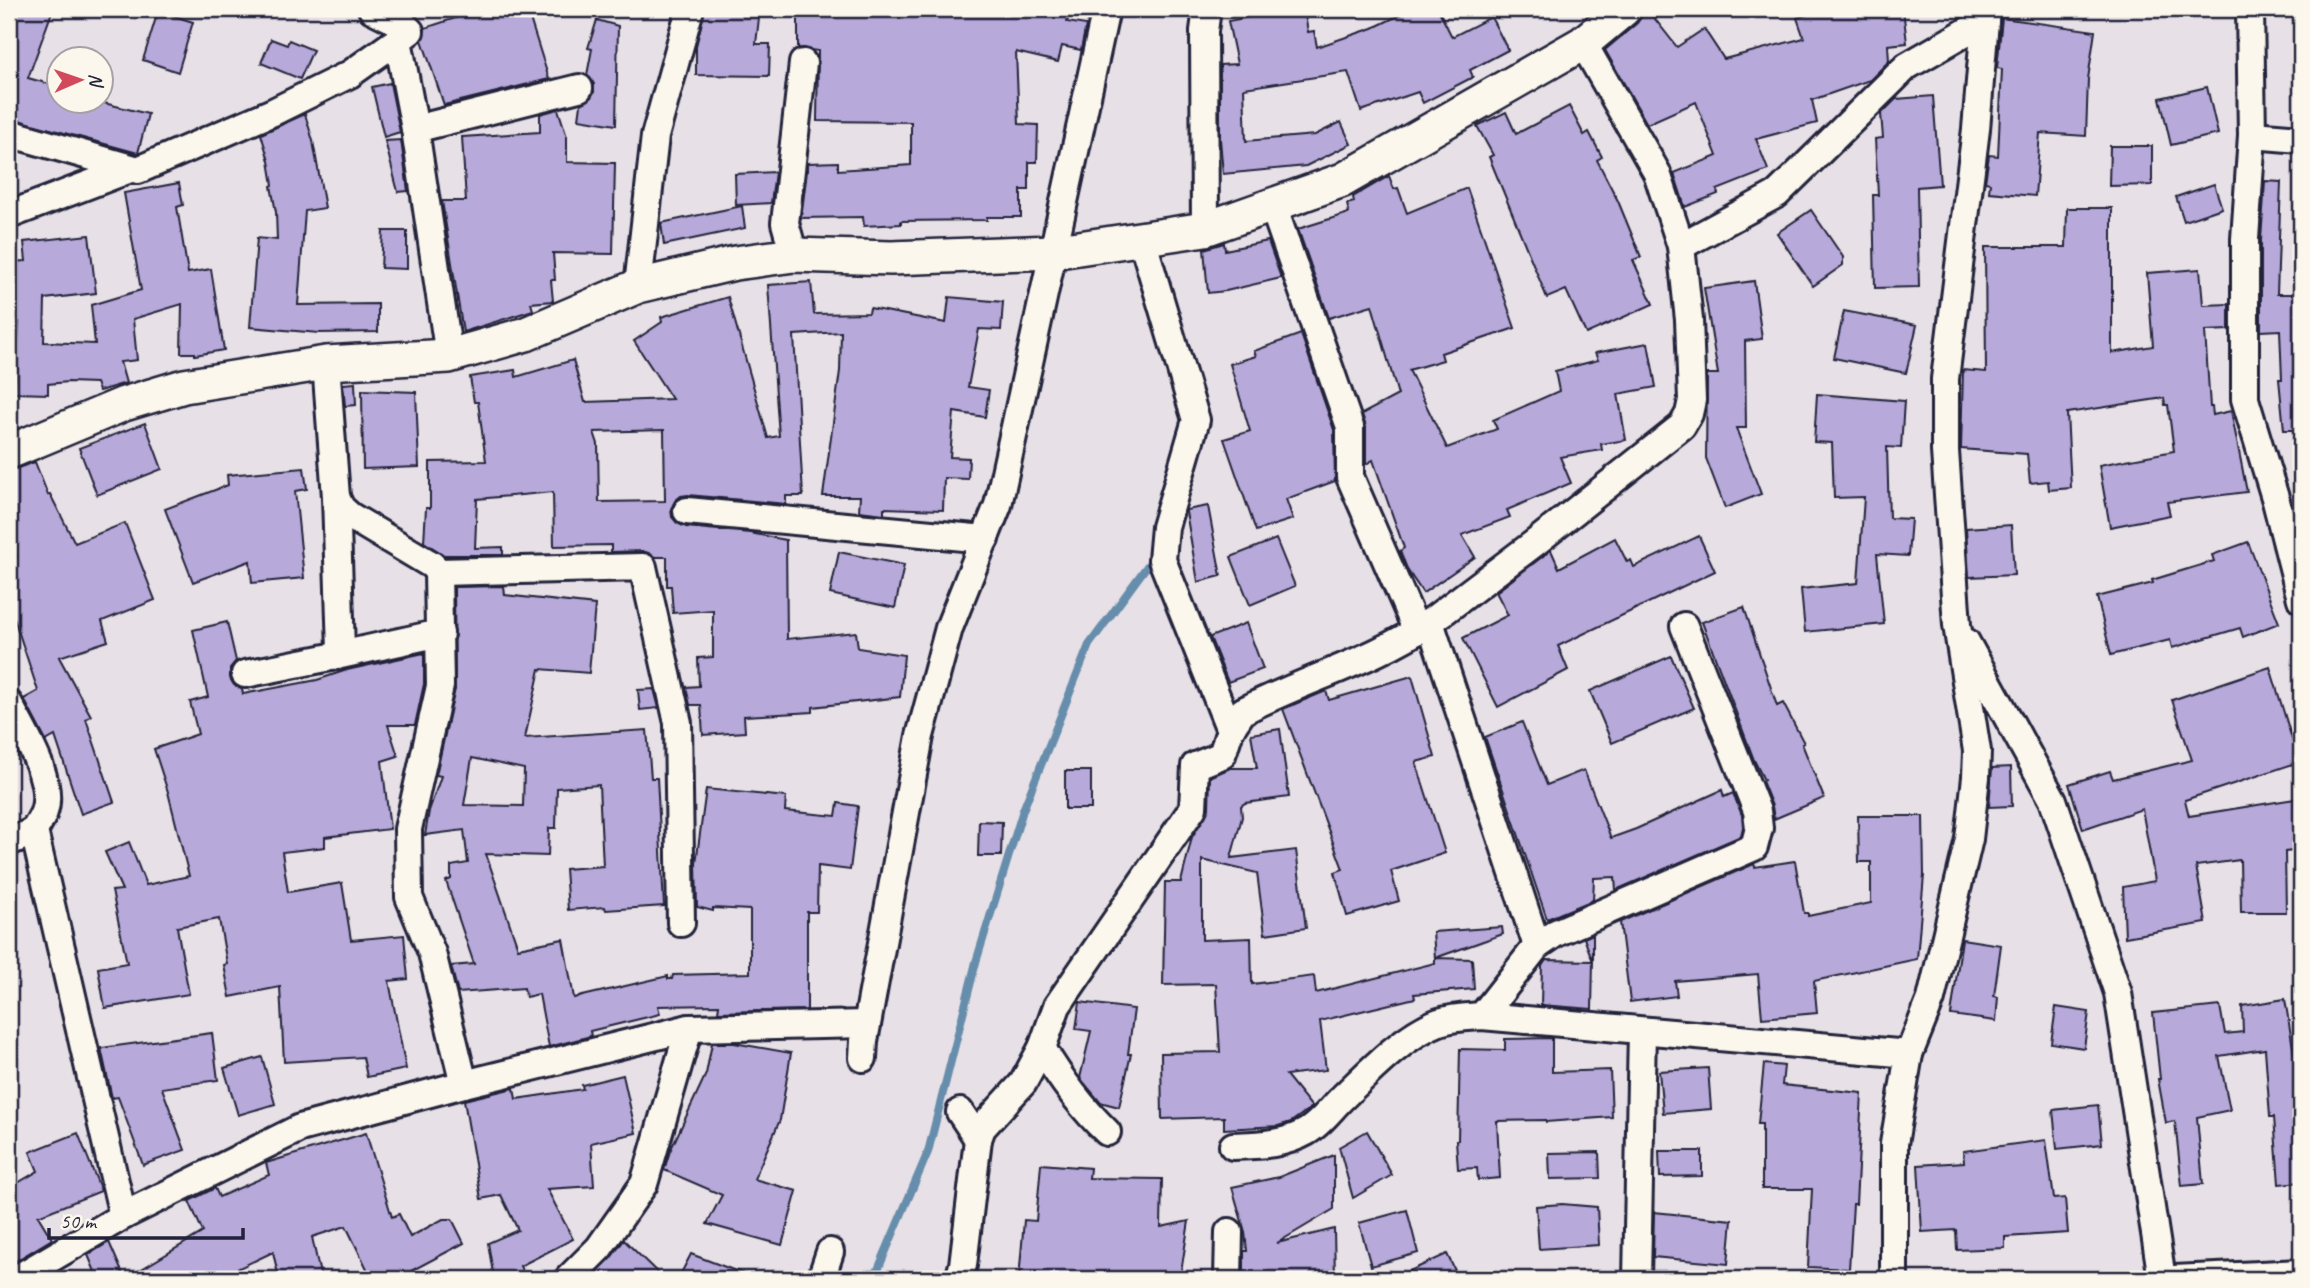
<svg xmlns="http://www.w3.org/2000/svg" width="2310" height="1288" viewBox="0 0 2310 1288" font-family="Caveat,sans-serif">
<style>
.lines{fill:none;stroke-linecap:round;stroke-linejoin:round}
.stream{stroke:#668dab;stroke-width:8}
.building{fill:#b7a9d9;stroke:#22223b;stroke-width:2;fill-rule:evenodd}
.minor-casing{stroke:#22223b;stroke-width:32}
.tertiary-casing{stroke:#22223b;stroke-width:38}
.minor{stroke:#fbf7ec;stroke-width:26}
.tertiary{stroke:#fbf7ec;stroke-width:33}
</style>
<rect width="100%" height="100%" fill="#e7e0e6"/>
<filter id="ink" filterUnits="userSpaceOnUse"><feTurbulence type="fractalNoise" baseFrequency=".0143" numOctaves="2"/><feDisplacementMap in="SourceGraphic" scale="14" xChannelSelector="R" yChannelSelector="G"/><feConvolveMatrix kernelMatrix="1 2 1 2 8 2 1 2 1" color-interpolation-filters="sRGB"/></filter>
<g filter="url(#ink)">
<g class="lines">
<!-- stream -->
<polyline class="stream" points="874,1279 928,1152 976,962 1023,810 1089,645 1155,555"/>
</g>
<!-- building -->
<g class="building">
<polygon points="9,9 53,9 28,78 60,87 60,102 100,102 148,114 138,153 9,118"/>
<polygon points="483,9 527,9 549,79 444,105 422,40 425,28"/>
<polygon points="705,9 760,9 756,44 770,44 769,76 696,75 696,46"/>
<polygon points="798,9 1070,9 1067,22 1086,25 1081,50 1062,46 1058,62 1016,52 1019,124 1038,125 1037,162 1029,162 1029,190 1021,190 1021,217 987,217 987,220 901,221 901,224 864,226 863,217 801,218 808,163 838,162 838,170 911,165 911,122 817,121 818,51 798,48"/>
<polygon points="1254,9 1304,9 1308,32 1314,31 1317,47 1373,28 1412,9 1438,9 1452,37 1491,17 1508,50 1470,70 1473,77 1423,103 1418,92 1361,111 1348,72 1244,88 1246,141 1315,135 1341,122 1351,144 1306,166 1223,174 1220,139 1220,65 1237,64 1228,21 1255,16"/>
<polygon points="1643,9 1647,9 1677,47 1704,29 1724,59 1804,38 1797,18 1825,9 1903,9 1907,43 1888,45 1889,61 1870,80 1812,100 1817,123 1756,139 1768,170 1717,190 1718,194 1685,207 1674,173 1717,156 1696,102 1647,124 1605,50 1637,23 1642,16"/>
<polygon points="158,11 193,22 178,72 143,60"/>
<polygon points="2002,18 2095,31 2088,79 2086,136 2040,133 2035,196 1989,192 1990,183 1985,182 1989,155 1998,156 2002,69 1997,68"/>
<polygon points="597,20 618,26 616,125 579,119 581,104 589,100 594,92 594,84 587,75 592,49 588,48"/>
<polygon points="271,39 287,45 289,40 313,50 300,79 261,63"/>
<polygon points="390,83 400,132 384,137 372,87"/>
<polygon points="2207,87 2218,134 2171,145 2160,98"/>
<polygon points="1933,96 1940,185 1917,187 1919,287 1875,288 1873,195 1878,195 1875,139 1883,138 1881,114 1896,99"/>
<polygon points="1569,106 1584,135 1589,132 1602,157 1597,160 1618,201 1641,257 1633,260 1653,304 1586,334 1566,290 1547,298 1489,157 1493,155 1477,126 1506,112 1516,134"/>
<polygon points="558,109 567,137 567,162 615,163 613,254 553,253 555,280 551,280 553,301 531,303 533,310 463,332 442,201 466,201 462,137 540,132 540,114"/>
<polygon points="305,114 313,141 325,208 305,211 298,305 378,304 378,332 319,333 250,327 257,238 277,240 276,212 271,186 273,185 269,161 261,134"/>
<polygon points="401,140 408,191 398,192 385,141"/>
<polygon points="2110,146 2152,146 2152,185 2109,186"/>
<polygon points="775,172 771,203 736,205 735,174"/>
<polygon points="1389,176 1394,189 1398,188 1407,213 1467,188 1515,328 1441,353 1443,360 1409,370 1447,448 1497,429 1493,420 1559,391 1555,371 1598,360 1595,353 1648,343 1656,387 1618,394 1626,440 1601,444 1602,450 1560,457 1571,483 1507,510 1510,517 1462,535 1475,557 1423,593 1408,571 1400,551 1404,548 1373,460 1366,464 1366,427 1362,414 1398,395 1372,305 1329,318 1298,229 1349,213 1347,204 1354,202 1353,197"/>
<polygon points="2265,181 2281,182 2277,294 2301,294 2301,430 2284,430 2279,379 2282,379 2280,330 2261,331 2261,240"/>
<polygon points="179,183 183,205 177,207 188,273 211,269 224,350 195,355 195,353 181,353 182,304 133,319 137,360 120,362 126,383 99,391 96,383 68,382 48,384 48,394 15,393 19,322 9,322 9,262 26,261 24,242 89,235 96,293 45,299 44,342 95,344 91,305 141,290 124,193"/>
<polygon points="2214,184 2222,208 2184,221 2176,197"/>
<polygon points="742,206 745,228 664,245 661,223"/>
<polygon points="2067,208 2112,208 2112,353 2153,346 2147,273 2200,269 2203,305 2229,304 2229,330 2205,331 2210,407 2212,407 2213,415 2231,411 2247,492 2167,502 2170,515 2110,527 2099,465 2174,451 2168,405 2165,405 2164,398 2067,413 2071,488 2049,490 2048,481 2030,483 2027,454 1961,449 1963,370 1986,372 1985,247 2066,247"/>
<polygon points="1811,210 1843,257 1843,265 1813,286 1777,233"/>
<polygon points="383,231 407,231 407,269 381,268"/>
<polygon points="1268,241 1281,278 1226,291 1208,293 1204,249 1224,243 1225,250"/>
<polygon points="1754,281 1762,339 1745,341 1746,428 1736,428 1761,494 1725,508 1706,458 1707,374 1718,374 1704,288"/>
<path d="M811,282L814,314L869,313L870,308L946,323L949,297L1003,302L1001,330L979,329L968,387L989,390L985,417L954,412L950,457L969,458L968,479L944,478L943,510L884,508V514L859,511L860,496H823L840,371L841,332L794,335L803,496H786V504L688,495L681,496L675,501L671,509L672,517L677,523L686,527L750,533L786,540L787,639L856,632L858,648L904,655L900,697L813,707V712L744,716L745,732L703,735L701,705H690L686,687L699,686L698,658L713,657V610L673,613L671,586H667V557H655L643,551L611,552V545L554,546L553,492L477,499L475,548L503,547V555H444L424,542L426,508H430V462L486,461L478,402H474L470,377L515,370L516,377L573,360L585,402L672,399L634,341L662,322L661,317L728,297L768,438L779,436L768,285ZM664,430L665,501L599,502L598,444L594,432Z"/>
<polygon points="1844,311 1917,325 1906,373 1834,358"/>
<polygon points="1301,334 1334,430 1335,481 1286,499 1293,519 1256,531 1224,439 1250,431 1230,364 1256,356 1254,351"/>
<polygon points="355,383 356,405 345,406 343,384"/>
<polygon points="362,390 416,392 419,467 363,469"/>
<polygon points="1817,394 1904,401 1901,448 1887,447 1889,518 1911,519 1908,556 1877,554 1884,624 1805,632 1801,589 1858,583 1864,497 1834,498 1832,443 1814,442"/>
<polygon points="145,423 162,469 97,495 79,448"/>
<polygon points="35,462 48,495 50,494 75,543 125,523 155,600 102,621 108,641 59,657 91,716 86,719 114,802 81,814 55,736 46,741 24,699 38,691 9,603 9,560 17,556 9,538 9,471"/>
<polygon points="304,468 307,489 295,491 304,578 252,583 250,561 193,582 165,509 228,485 227,475"/>
<polygon points="1208,506 1221,576 1198,582 1186,512 1186,510"/>
<polygon points="2011,525 2014,575 1969,577 1966,528"/>
<polygon points="1699,536 1715,571 1558,646 1568,670 1498,707 1463,638 1508,615 1496,592 1551,550 1559,568 1615,538 1627,562 1631,560 1634,567"/>
<polygon points="1276,539 1295,586 1250,605 1231,557"/>
<polygon points="2248,542 2279,623 2243,637 2240,628 2172,648 2170,640 2111,655 2097,597 2153,583 2152,580 2214,561 2212,555"/>
<polygon points="839,552 904,565 895,608 830,594"/>
<path d="M504,586L505,595L595,605L589,673L540,669L525,738L647,730L651,778H657L664,906L606,910L605,907L568,910L565,869L603,866L599,785L557,788L556,828H549L548,856L486,854L518,948L563,939L574,998L668,976V979H672L673,975L750,973V910L713,908V911L697,907L696,863L706,789L786,797L785,811L836,816L838,803L858,806L850,870L818,866L817,912H807V1010L718,1012L719,1005L658,1006L660,1014L590,1031L591,1036L549,1047L539,994L526,997L524,988L458,993L451,966L474,964L446,881L451,879V866L468,863L464,830L425,835L429,811L441,776L436,775L455,689L454,587ZM472,758L524,769L523,806L464,805Z"/>
<polygon points="1744,607 1777,706 1783,703 1804,743 1802,744 1824,798 1774,819 1772,806 1762,781 1764,780 1754,760 1702,622"/>
<polygon points="227,622 236,661 230,668 230,678 234,685 242,689 243,694 317,680 347,670 424,653 424,684 415,725 388,725 398,756 382,761 390,829 325,837 325,847 282,852 288,892 342,883 351,940 404,935 408,979 389,981 406,1069 367,1077 363,1057 284,1062 280,987 230,997 224,965 227,964 219,919 177,927 189,994 105,1008 98,968 127,963 112,891 122,890 105,852 129,842 146,885 189,876 168,792 154,749 198,734 190,702 208,697 193,630"/>
<polygon points="1246,623 1263,669 1228,682 1210,637"/>
<polygon points="1671,656 1694,708 1612,743 1590,691"/>
<polygon points="2270,667 2299,762 2185,800 2189,816 2301,798 2301,850 2285,852 2286,912 2241,912 2240,860 2196,866 2206,923 2125,937 2123,887 2155,881 2142,809 2083,829 2069,784 2110,771 2113,779 2192,760 2172,700"/>
<polygon points="1412,676 1435,757 1416,762 1445,853 1391,871 1399,901 1347,916 1335,872 1343,869 1283,709 1326,691 1329,700"/>
<polygon points="654,689 659,708 640,710 638,690"/>
<polygon points="1522,722 1547,785 1584,770 1611,838 1636,829 1722,790 1724,797 1733,793 1742,815 1743,827 1741,836 1616,890 1615,877 1594,878 1593,900 1547,919 1485,737"/>
<polygon points="1280,729 1289,797 1245,803 1241,806 1242,817 1231,858 1296,850 1306,928 1265,934 1257,873 1202,860 1202,940 1251,938 1252,984 1314,976 1316,993 1435,963 1435,958 1472,959 1474,989 1414,994 1415,998 1320,1021 1326,1070 1286,1075 1312,1107 1291,1122 1278,1126 1224,1129 1224,1117 1162,1119 1161,1053 1220,1052 1216,984 1163,985 1165,882 1181,882 1192,837 1209,809 1210,777 1230,768 1257,768 1251,734"/>
<polygon points="2011,767 2012,806 1989,807 1992,768"/>
<rect x="1065" y="771" width="26" height="38"/>
<polygon points="1858,816 1923,816 1924,875 1917,959 1814,981 1817,1013 1762,1018 1758,974 1675,981 1677,996 1630,1002 1620,922 1754,864 1755,867 1795,861 1804,913 1808,913 1808,916 1871,903 1871,862 1859,862"/>
<polygon points="979,821 1002,822 1001,856 978,856"/>
<polygon points="1502,927 1503,934 1435,958 1433,932"/>
<polygon points="1593,934 1593,959 1592,959 1584,938"/>
<polygon points="1962,939 2001,945 1994,996 1998,997 1996,1021 1951,1015"/>
<polygon points="1546,960 1593,961 1592,1009 1541,1005 1542,966"/>
<polygon points="2285,999 2296,1066 2301,1066 2301,1182 2279,1184 2274,1117 2270,1117 2265,1049 2219,1056 2230,1110 2197,1117 2203,1184 2182,1186 2175,1121 2166,1123 2158,1079 2160,1079 2153,1013 2220,1006 2225,1034 2243,1032 2242,1006"/>
<polygon points="1080,1002 1134,1009 1128,1054 1131,1054 1119,1107 1100,1102 1080,1078 1091,1031 1076,1029"/>
<polygon points="2056,1007 2089,1012 2084,1048 2051,1043"/>
<polygon points="212,1033 218,1080 162,1088 185,1150 143,1165 118,1097 112,1098 101,1048"/>
<polygon points="1552,1038 1552,1072 1610,1070 1612,1117 1546,1122 1546,1120 1497,1121 1500,1178 1478,1180 1477,1168 1458,1169 1456,1140 1458,1140 1460,1049 1505,1050 1505,1039"/>
<polygon points="712,1043 734,1043 791,1053 780,1120 754,1179 797,1191 782,1245 707,1224 722,1195 664,1170 670,1151 706,1074"/>
<polygon points="262,1057 275,1104 238,1115 224,1068"/>
<polygon points="1764,1064 1784,1066 1782,1085 1862,1093 1856,1204 1853,1204 1849,1269 1808,1267 1812,1189 1762,1189 1762,1124 1758,1124"/>
<polygon points="1708,1068 1711,1109 1663,1113 1659,1071"/>
<polygon points="623,1075 636,1133 591,1143 594,1186 547,1189 573,1239 520,1266 526,1279 494,1279 488,1243 518,1230 501,1195 481,1199 464,1100 514,1088 516,1099 583,1089 582,1085"/>
<polygon points="2098,1105 2102,1144 2057,1149 2053,1110"/>
<polygon points="1367,1131 1392,1175 1353,1198 1339,1147"/>
<polygon points="78,1133 101,1191 38,1216 52,1239 9,1265 9,1188 38,1171 30,1152"/>
<polygon points="366,1133 392,1217 399,1214 410,1237 443,1219 452,1219 464,1243 396,1279 372,1279 346,1226 312,1237 321,1279 279,1279 273,1252 216,1279 98,1279 88,1255 109,1242 125,1279 203,1232 189,1201 215,1188 219,1197 269,1175 266,1163"/>
<polygon points="2046,1140 2054,1199 2065,1198 2068,1233 2005,1237 2005,1248 1957,1250 1956,1230 1922,1232 1918,1165 1964,1162 1963,1151"/>
<polygon points="1659,1151 1702,1151 1702,1176 1660,1177"/>
<polygon points="1599,1152 1600,1178 1550,1179 1549,1153"/>
<polygon points="1334,1155 1334,1209 1277,1243 1334,1229 1335,1279 1244,1279 1244,1251 1247,1251 1245,1232 1232,1187 1279,1177"/>
<polygon points="1041,1164 1090,1168 1089,1178 1162,1179 1161,1227 1189,1221 1180,1279 1019,1279 1024,1220 1036,1221"/>
<polygon points="1562,1204 1597,1207 1599,1245 1539,1249 1536,1206"/>
<polygon points="1407,1210 1418,1253 1371,1266 1359,1223"/>
<polygon points="1654,1212 1732,1220 1728,1264 1653,1257"/>
<polygon points="624,1240 664,1279 590,1279 610,1259"/>
<polygon points="691,1254 752,1277 751,1279 678,1279"/>
<polygon points="1447,1254 1459,1279 1392,1279"/>
</g>
<g class="lines">
<defs>
<g id="minor">
<polyline points="372,9 404,25 410,31 398,40 415,129 449,356"/>
<polyline points="2250,9 2252,135 2245,239 2245,399 2276,501 2301,599"/>
<polyline points="415,129 579,88"/>
<polyline points="9,133 138,170 273,112 350,74 398,40"/>
<polyline points="2252,135 2301,139"/>
<polyline points="1273,206 1350,427 1350,477 1417,631"/>
<polyline points="9,215 130,169"/>
<polyline points="1205,229 1204,31 1207,9"/>
<polyline points="1142,239 1196,420 1165,527 1162,560 1230,730"/>
<polyline points="1681,246 1777,194 1907,66 1985,21"/>
<polyline points="794,255 785,223 803,63"/>
<polyline points="638,286 655,136 690,9"/>
<polyline points="336,497 341,508 350,516 432,565 438,572 440,686 408,829 409,897 432,953 464,1084"/>
<polyline points="687,511 985,539"/>
<polyline points="438,572 643,567 678,723 681,923"/>
<polyline points="1430,622 1537,946"/>
<polyline points="1966,642 2053,800 2118,993 2162,1279"/>
<polyline points="336,656 440,633"/>
<polyline points="245,674 336,656 341,650 336,497 326,363"/>
<path d="M9,704C23,732 55,780 44,812C42,818 37,825 34,831L123,1216"/>
<polyline points="9,842 34,831"/>
<polyline points="1482,1016 1537,946 1556,933 1754,847 1759,828 1757,811 1684,626"/>
<path d="M1042,1048C1061,1080 1080,1106 1107,1132"/>
<polyline points="863,1058 864,1041 920,736 949,628 998,505 1106,9"/>
<polyline points="960,1112 978,1139"/>
<path d="M1233,1146C1258,1145 1283,1145 1306,1132C1319,1125 1331,1109 1341,1099C1368,1073 1404,1035 1439,1022C1453,1017 1467,1017 1482,1016L1909,1054"/>
<polyline points="16,1279 123,1216 300,1128 464,1084 689,1028 867,1024"/>
<polyline points="568,1279 599,1248 644,1184 689,1028"/>
<polyline points="821,1279 830,1252"/>
<path d="M959,1279L963,1265L978,1139L982,1128L1023,1083L1042,1048L1057,1006L1193,808L1195,766L1222,755L1230,730L1243,711C1304,679 1374,661 1430,622L1536,542L1682,426L1689,414L1692,400L1689,320L1681,246L1657,173L1583,43"/>
<polyline points="1228,1279 1229,1232"/>
<polyline points="1637,1279 1642,1031"/>
<polyline points="1894,1279 1894,1144 1909,1054 1931,999 1969,839 1976,777 1977,751 1957,625 1945,451 1945,379 1976,129 1986,9"/>
<polyline points="2174,1279 2301,1273"/>
</g>
<polyline id="tertiary" points="9,452 124,404 184,386 326,363 449,356 526,334 638,286 735,263 794,255 891,258 1052,252 1205,229 1343,180 1583,43 1624,9"/>
</defs>
<!-- minor casing -->
<use href="#minor" class="minor-casing"/>
<!-- tertiary casing -->
<use href="#tertiary" class="tertiary-casing"/>
<!-- minor -->
<use href="#minor" class="minor"/>
<!-- tertiary -->
<use href="#tertiary" class="tertiary"/>
</g>
</g>
<!-- margin -->
<rect width="2310" height="1288" fill="none" stroke="#fbf7ec" stroke-width="35"/>
<rect x="18" y="18" width="2275" height="1253" fill="none" stroke="#22223b" stroke-width="2.5" filter="url(#ink)"/>
<!-- north arrow -->
<g transform="translate(80 80) rotate(88)"><circle r="33" fill="#fbf7ec" stroke="#a4a2a5" stroke-width="2"/>
<path d="M0-5L12 26L0 18L-12 26Z" fill="#d1495b"/>
<text y="-10" font-size="19" font-weight="bold" text-anchor="middle" fill="#22223b">N</text>
</g>
<!-- scale -->
<path d="M49 1228v10h194v-10" fill="none" stroke="#22223b" stroke-width="3.5"/>
<text x="60" y="1228" font-size="21" fill="#22223b" stroke="#fbf7ec" stroke-width="5" paint-order="stroke">50 m</text>
</svg>
